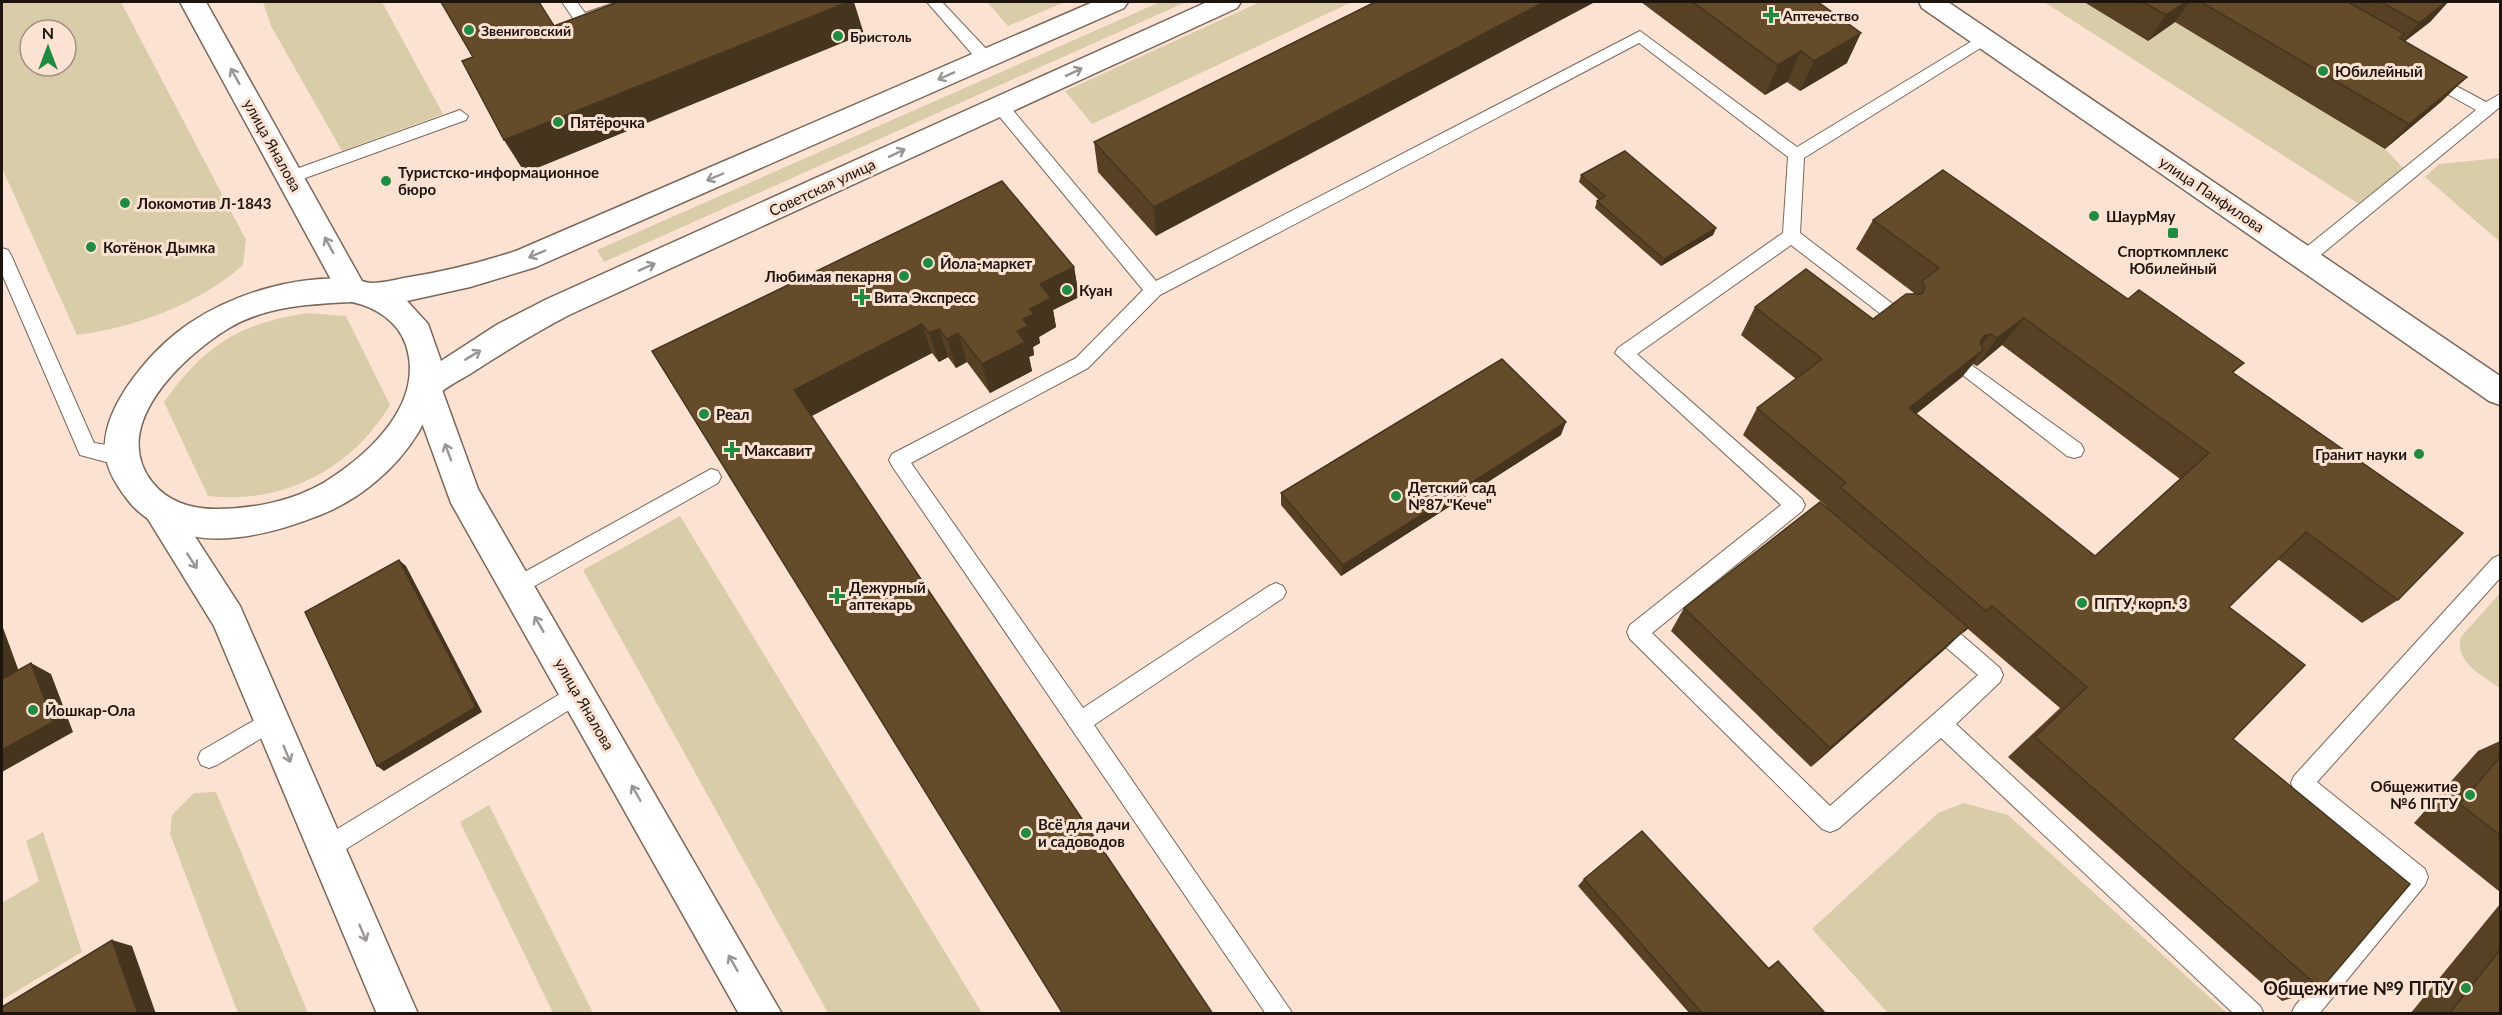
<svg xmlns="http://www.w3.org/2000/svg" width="2502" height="1015" viewBox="0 0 2502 1015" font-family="Lato,sans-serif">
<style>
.green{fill:#d9cda9;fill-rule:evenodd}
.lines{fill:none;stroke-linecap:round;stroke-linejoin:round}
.service-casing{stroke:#7d6658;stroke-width:2}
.minor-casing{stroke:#7d6658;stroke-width:3}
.secondary-casing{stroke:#7d6658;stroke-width:3}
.service{fill:#fff;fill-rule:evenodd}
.minor{fill:#fff;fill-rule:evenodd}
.secondary{fill:#fff;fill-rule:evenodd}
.wall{fill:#564125;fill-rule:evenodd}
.shaded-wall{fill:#46351e}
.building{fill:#644c2b;stroke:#46351e;stroke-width:1.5;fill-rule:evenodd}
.oneway{stroke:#999593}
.poi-dot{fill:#228b42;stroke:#fce2d2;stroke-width:2}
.labels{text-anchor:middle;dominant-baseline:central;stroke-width:6;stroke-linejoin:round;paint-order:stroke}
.far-poi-label{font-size:14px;font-weight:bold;fill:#1d140e;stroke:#fce2d2;text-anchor:start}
.poi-label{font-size:15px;font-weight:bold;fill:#1d140e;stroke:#fce2d2;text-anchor:start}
.street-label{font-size:15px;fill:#1d140e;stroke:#fce2d2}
.near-poi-label{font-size:18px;font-weight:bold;fill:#1d140e;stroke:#fce2d2;text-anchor:end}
</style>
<rect width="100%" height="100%" fill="#fce2d2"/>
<!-- green -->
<g class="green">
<path d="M2,2H121L246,240L243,265C199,304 134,328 77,335L2,168ZM30,30H66V66H30Z"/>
<polygon points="263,2 382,2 443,114 342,151 271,26"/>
<polygon points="987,2 1065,2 1008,26"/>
<polygon points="1160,2 1186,2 604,262 597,250"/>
<polygon points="1260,2 1352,2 1092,124 1065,91"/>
<polygon points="2044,2 2084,2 2148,41 2175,22 2385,149 2403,168 2359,204"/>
<polygon points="2500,158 2500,242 2425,177 2439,164"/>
<path d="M308,313L346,316L390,405C352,469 282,505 208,496L164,402C204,346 239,323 308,313Z"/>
<polygon points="680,516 982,1013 828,1013 583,570"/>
<path d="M2500,593V688C2483,676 2454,662 2461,637Z"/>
<polygon points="216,792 308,1013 238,1013 170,834 172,815 194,793"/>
<polygon points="1964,803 2008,815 2227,1013 1888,1013 1812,929 1938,813"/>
<polygon points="489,805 593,1013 553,1013 460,822"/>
<polygon points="43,832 82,952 2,1000 2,903 39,881 26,841"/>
</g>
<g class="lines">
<defs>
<g id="service">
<polygon points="562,2 577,2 585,13 617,2 639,2 636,6 582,25 577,24"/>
<polygon points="927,2 942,2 991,54 993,58 991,62 979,62"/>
<polygon points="1640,31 1797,147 1982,35 1992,35 1995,39 1804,158 1800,233 1902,311 1905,316 1902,321 1890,321 1791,245 1637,354 1802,499 1805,505 1802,511 1652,633 1830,806 1978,675 1927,631 1924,624 1927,617 1934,615 1941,617 2000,668 2003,675 2000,682 1956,724 2260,1006 2264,1014 2234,1014 1941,738 1838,829 1830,832 1822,829 1630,639 1627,632 1630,625 1781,505 1615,353 1618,348 1783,233 1788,157 1639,43 1160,295 1088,368 911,463 1083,708 1269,586 1276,583 1283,586 1286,592 1283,598 1094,725 1293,1014 1266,1014 892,466 889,460 892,454 1076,358 1143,290 994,110 992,106 994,102 1006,102 1156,281"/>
<polygon points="2430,72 2486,102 2500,94 2500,107 2311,263 2299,263 2296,258 2299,253 2476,110 2424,81 2422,77"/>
<polygon points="460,110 468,116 466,120 297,181 291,183 283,177 285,173"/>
<polygon points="2,248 8,250 11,255 94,443 128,448 131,454 128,460 106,462 80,455 2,274"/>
<polygon points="1970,364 2081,444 2084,450 2081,456 2074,458 2067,456 1964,376 1961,371 1964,366"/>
<polygon points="711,469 718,471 721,477 718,483 524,592 517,595 510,592 507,586 510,580"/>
<polygon points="2500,555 2500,578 2317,782 2425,869 2428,877 2425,885 2319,1014 2291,1014 2295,1006 2401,878 2294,790 2291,783 2294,776 2493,558"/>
<polygon points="578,683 585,686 589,693 585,700 335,856 327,859 319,856 316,848 319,840"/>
<polygon points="272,710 280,713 283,720 280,727 217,765 209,768 201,765 198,758 201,751"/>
</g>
<g id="minor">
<polygon points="180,2 206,2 367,290 363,298 352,302 341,298"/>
<polygon points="425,374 436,378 441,387 478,489 782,1014 739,1014 451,503 409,387 414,378"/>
<polygon points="160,497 172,501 240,606 418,1014 377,1014 214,626 143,511 148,501"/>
</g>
<g id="secondary">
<path d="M1093,2H1128L1124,8L536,267L470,287L407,301L428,324L441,361L498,324L547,299L1207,2H1241L1237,8L569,315C535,333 502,353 470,374C460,380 447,386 438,395C432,400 424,424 418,433C396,469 359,500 320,515C282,530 238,543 197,537C171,533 143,521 127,499C116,485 106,469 105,450C103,404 154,347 190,323C235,293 297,275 351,279C358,279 365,283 372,283C382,283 394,280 404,278C442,272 479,263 516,251ZM352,302C375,307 398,321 406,345C425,403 370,454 325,482C293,501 253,509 216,509C191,509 168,502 152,482C108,426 183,356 229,328C266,306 310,304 352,302Z"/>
<polygon points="1919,2 1948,2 2500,376 2500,405 2489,401 1922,8"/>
</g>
</defs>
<!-- service casing -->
<use href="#service" class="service-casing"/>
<!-- minor casing -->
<use href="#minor" class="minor-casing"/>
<!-- secondary casing -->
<use href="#secondary" class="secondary-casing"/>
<!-- service -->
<use href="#service" class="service"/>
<!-- minor -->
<use href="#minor" class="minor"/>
<!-- secondary -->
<use href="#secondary" class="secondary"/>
</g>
<!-- wall -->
<g class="wall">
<polygon points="1375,2 1156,236 1098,172 1094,142"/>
<polygon points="1641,2 1818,2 1847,63 1800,91 1787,82 1765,95"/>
<polygon points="2084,2 2448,2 2430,22 2404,42 2442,101 2385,149 2175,22 2148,41"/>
<polygon points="1581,175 1716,228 1713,235 1661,266 1595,208 1597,201 1599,200 1579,182"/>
<path d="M1873,220L2128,299L2244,363L2233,373L2398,600L2362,623L2278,559L2229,607L2233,739L2321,989L2282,1001L2008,757L2060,708L1968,629L1963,633L1962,632L1945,649L1811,767L1671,631L1684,608L1826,506L1743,435L1757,408L1796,379L1741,335L1755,307L1873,319L1914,294V293L1856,249ZM2002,345L2180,479L2095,556L1916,414L1962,377L1973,364L1977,366Z"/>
<polygon points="1074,267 1079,297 1053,310 1056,327 1039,337 1040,343 1033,347 1034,355 1029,357 1032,371 990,393 967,362 956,368 948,357 939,362 932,353 811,416 652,351"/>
<polygon points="1561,435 1341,576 1281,505 1281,493"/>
<polygon points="2500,741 2500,892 2414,823 2478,751"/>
<polygon points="1584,879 1768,968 1778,961 1826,1014 1690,1014 1578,886"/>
<polygon points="2500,904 2500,1014 2410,1014"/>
</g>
<!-- shaded-wall -->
<g class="shaded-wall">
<polygon points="848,2 854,2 864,34 525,173 504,140"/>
<polygon points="1544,2 1595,2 1156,236 1154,207"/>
<polygon points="2186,2 2190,2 2175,22 2148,41 2166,15"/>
<polygon points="2446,2 2448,2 2430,22 2396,48 2419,23"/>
<polygon points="1861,33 1847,63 1800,91 1814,61"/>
<polygon points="1801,51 1787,82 1765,95 1778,65"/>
<polygon points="2467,77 2442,101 2385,149 2409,124"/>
<polygon points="1716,228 1713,235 1661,266 1664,259"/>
<polygon points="1074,267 1079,297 1053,310 1056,327 1039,337 1040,343 1033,347 1034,355 1029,357 1032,371 990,393 982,364 1017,331 1030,309 1040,284"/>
<polygon points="2024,318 2002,345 1977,366 1997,338"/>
<polygon points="922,324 932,353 808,418 794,390"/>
<polygon points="939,329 948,357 939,362 929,333"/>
<polygon points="958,333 967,362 956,368 947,339"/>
<polygon points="1990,334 1971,359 1983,350 1962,377 1890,435 1909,408 1984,336"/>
<polygon points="1566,422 1561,435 1341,576 1343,565"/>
<polygon points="399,560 406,566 482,712 384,771 377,766"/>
<polygon points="2,625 25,688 4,678 2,670"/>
<polygon points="1968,627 1945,649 1811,767 1830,748"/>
<polygon points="31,663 51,674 73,732 2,772 2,750"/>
<polygon points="112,940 132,946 156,1014 138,1014"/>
</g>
<!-- building -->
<g class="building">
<polygon points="441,2 539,2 554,26 618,2 848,2 504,140 462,61 473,57"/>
<polygon points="1375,2 1544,2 1154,207 1094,142"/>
<polygon points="1693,2 1818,2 1861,33 1814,61 1801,51 1778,65"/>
<polygon points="2143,2 2186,2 2166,15"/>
<polygon points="2201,2 2348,2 2405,34 2399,38 2467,77 2409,124"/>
<polygon points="2381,2 2446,2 2419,23"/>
<polygon points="1625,151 1716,228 1664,259 1597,201 1605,196 1581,175"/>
<path d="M1943,170L2128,299L2139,290L2244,363L2232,372L2463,533L2398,600L2306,532L2229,607L2305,665L2233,739L2410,884L2321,989L2035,737L2087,687L1992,606L1986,611L1840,487L1846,483L1757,408L1822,359L1755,307L1806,269L1873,319L1906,294H1922L1925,287L1922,281L1939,268L1873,220ZM2024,318L2209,453L2095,556L1909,408L1983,350L1980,342L1984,336L1990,334L1997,338Z"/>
<polygon points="1002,181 1074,267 1040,284 1051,298 1030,309 1034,314 1023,319 1028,326 1017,331 1025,342 982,364 958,333 947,339 939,329 929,333 922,324 794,390 1213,1014 1063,1014 652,351"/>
<polygon points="1502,359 1566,422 1343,565 1281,493"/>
<polygon points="1820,502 1968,627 1830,748 1684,608"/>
<polygon points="399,560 476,707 377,766 305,612"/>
<polygon points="31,663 53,722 2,750 2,670 4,678"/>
<polygon points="2500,757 2500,835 2460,804"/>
<polygon points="1642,831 1769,969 1778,961 1826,1014 1703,1014 1584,879"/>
<polygon points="112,940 138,1014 2,1014 2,1007"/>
<polygon points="2500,950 2500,1014 2449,1014"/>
</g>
<!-- one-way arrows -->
<defs><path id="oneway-shaft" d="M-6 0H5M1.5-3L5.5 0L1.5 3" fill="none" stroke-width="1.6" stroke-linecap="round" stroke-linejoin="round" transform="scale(1.5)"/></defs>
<g class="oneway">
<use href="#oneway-shaft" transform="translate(1074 72) rotate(-25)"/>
<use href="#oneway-shaft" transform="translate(235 76) rotate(-119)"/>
<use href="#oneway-shaft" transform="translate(946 76) rotate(156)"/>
<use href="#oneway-shaft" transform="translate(897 153) rotate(-25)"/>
<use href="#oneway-shaft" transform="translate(715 177) rotate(157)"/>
<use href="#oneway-shaft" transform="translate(329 245) rotate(-118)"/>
<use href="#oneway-shaft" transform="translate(537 254) rotate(157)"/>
<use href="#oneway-shaft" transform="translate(647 267) rotate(-24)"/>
<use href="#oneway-shaft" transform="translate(473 355) rotate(-31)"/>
<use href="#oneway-shaft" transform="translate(448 452) rotate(-110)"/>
<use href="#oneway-shaft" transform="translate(192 561) rotate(57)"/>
<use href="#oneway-shaft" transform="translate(539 624) rotate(-120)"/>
<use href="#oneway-shaft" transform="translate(287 754) rotate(67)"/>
<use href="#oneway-shaft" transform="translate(636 793) rotate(-120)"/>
<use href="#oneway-shaft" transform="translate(363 933) rotate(67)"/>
<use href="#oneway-shaft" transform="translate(733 963) rotate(-120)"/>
</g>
<!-- markers -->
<g class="poi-dot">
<path d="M1768 6h6v6h6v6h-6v6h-6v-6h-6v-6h6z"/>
<circle cx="469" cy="30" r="6"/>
<circle cx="838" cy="36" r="6"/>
<circle cx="2323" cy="71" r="6"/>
<circle cx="558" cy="122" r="6"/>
<circle cx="386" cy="181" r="6"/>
<circle cx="125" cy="203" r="6"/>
<circle cx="2094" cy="216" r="6"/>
<rect x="2167" y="227" width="12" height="12" rx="3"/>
<circle cx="91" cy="247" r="6"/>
<circle cx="928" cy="263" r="6"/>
<circle cx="904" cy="276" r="6"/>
<circle cx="1067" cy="290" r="6"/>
<path d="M859 288h6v6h6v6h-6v6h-6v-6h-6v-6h6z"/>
<circle cx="704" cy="414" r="6"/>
<path d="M729 441h6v6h6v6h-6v6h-6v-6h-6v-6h6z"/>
<circle cx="2419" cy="454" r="6"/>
<circle cx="1396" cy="496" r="6"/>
<path d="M834 587h6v6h6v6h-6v6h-6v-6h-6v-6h6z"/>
<circle cx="2082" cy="603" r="6"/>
<circle cx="33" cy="710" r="6"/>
<circle cx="2470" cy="795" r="6"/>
<circle cx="1026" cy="833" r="6"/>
<circle cx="2466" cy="988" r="6"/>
</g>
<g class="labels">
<!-- far-poi labels -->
<g class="far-poi-label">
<text x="1783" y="15">Аптечество</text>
<text x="481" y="30">Звениговский</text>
<text x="850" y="36">Бристоль</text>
</g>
<!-- poi labels -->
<g class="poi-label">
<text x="2335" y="71">Юбилейный</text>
<text x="570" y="122">Пятёрочка</text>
<text x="398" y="172">Туристско-информационное<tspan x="398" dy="17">бюро</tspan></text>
<text x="137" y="203">Локомотив Л-1843</text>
<text x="2106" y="216">ШаурМяу</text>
<text x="103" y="247">Котёнок Дымка</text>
<text x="2173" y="251" text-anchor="middle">Спорткомплекс<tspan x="2173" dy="17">Юбилейный</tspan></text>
<text x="940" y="263">Йола-маркет</text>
<text x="892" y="276" text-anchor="end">Любимая пекарня</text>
<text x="1079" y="290">Куан</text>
<text x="874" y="297">Вита Экспресс</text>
<text x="716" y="414">Реал</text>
<text x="744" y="450">Максавит</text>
<text x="2407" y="454" text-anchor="end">Гранит науки</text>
<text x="1408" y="487">Детский сад<tspan x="1408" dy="17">№87 "Кече"</tspan></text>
<text x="849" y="587">Дежурный<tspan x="849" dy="17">аптекарь</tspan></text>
<text x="2094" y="603">ПГТУ, корп. 3</text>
<text x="45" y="710">Йошкар-Ола</text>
<text x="2458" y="786" text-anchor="end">Общежитие<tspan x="2458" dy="17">№6 ПГТУ</tspan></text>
<text x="1038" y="824">Всё для дачи<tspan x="1038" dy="17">и садоводов</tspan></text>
</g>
<!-- street labels -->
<g class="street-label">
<text transform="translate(273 145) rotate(61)">улица Яналова</text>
<text transform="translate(822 187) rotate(-25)">Советская улица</text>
<text transform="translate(2212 194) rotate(34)">улица Панфилова</text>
<text transform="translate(585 704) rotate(60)">улица Яналова</text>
</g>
<!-- near-poi labels -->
<g class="near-poi-label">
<text x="2454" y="988">Общежитие №9 ПГТУ</text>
</g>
</g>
<!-- border -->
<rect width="2502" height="1015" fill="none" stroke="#1d140e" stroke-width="6"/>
<!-- north arrow -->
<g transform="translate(48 48)"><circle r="28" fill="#fce2d2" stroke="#a39084" stroke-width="1.5"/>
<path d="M0-4.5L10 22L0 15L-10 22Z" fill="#228b42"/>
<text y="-9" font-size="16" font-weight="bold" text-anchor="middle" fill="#1d140e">N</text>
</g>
</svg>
